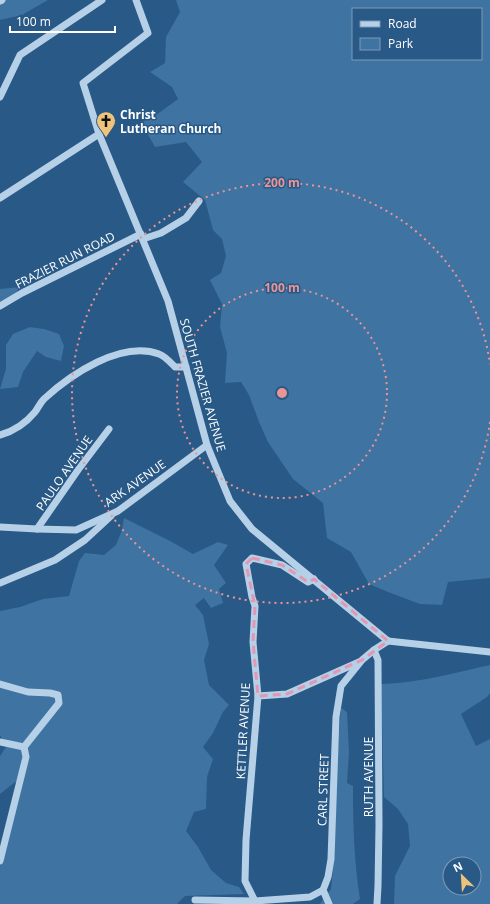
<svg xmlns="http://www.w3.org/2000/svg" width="490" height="904" viewBox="0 0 490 904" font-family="'Open Sans',sans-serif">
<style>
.green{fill:#3e73a2;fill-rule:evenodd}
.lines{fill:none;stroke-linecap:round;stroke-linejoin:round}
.minor{stroke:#b5d0e7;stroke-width:7}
.marked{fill:none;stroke:#e497b5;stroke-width:3;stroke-dasharray:8 5;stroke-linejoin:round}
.ring{fill:none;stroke:#ea9494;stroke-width:2;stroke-dasharray:2 4}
.labels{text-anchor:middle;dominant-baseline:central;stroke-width:3;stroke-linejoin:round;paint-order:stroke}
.poi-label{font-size:12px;font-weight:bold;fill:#fff;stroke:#295986;text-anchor:start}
.street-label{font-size:12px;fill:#fff;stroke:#295986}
.centre{fill:#ea9494;stroke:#295986;stroke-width:2}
.ring-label{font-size:12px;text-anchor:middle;font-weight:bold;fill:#ea9494;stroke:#295986;stroke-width:3;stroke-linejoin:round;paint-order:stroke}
</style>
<rect width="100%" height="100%" fill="#295986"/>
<!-- green -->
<g class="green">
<polygon points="0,0 48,0 22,15 0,20"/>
<path d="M176,0H490V578L448,582L442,605L420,604L388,592L369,584L351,552L327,538L323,503L293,479L268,442L259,422L249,395L241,382L225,383L227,353L220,327L222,304L210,280L221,273L226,256L222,239L213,230L205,200L183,182L202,162L186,142L155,147L141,122L152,118L178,99L172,87L150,72L165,63L166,37L180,12ZM353,9H481V59H353Z"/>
<polygon points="21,287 12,297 0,302 0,289"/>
<polygon points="30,327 44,329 59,334 64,346 61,361 46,357 37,351 23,372 18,387 0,389 6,369 6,345 13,334"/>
<polygon points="124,518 172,542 193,554 218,542 228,545 214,565 226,583 219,589 223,603 211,608 204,598 195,605 203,615 209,644 204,660 209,685 229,705 223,712 213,733 203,747 213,759 207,777 206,809 194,812 186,831 198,847 211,870 226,883 239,887 244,894 185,896 177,904 0,904 0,867 10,818 21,780 14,783 0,794 0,756 6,747 0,735 0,611 20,607 43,599 69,596 79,561 85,553 104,555 116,545 122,530"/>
<path d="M490,665V693L487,697L461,714L476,746L490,739V904H394L395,876L410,846L408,824L398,809L384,797L381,684C418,683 454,673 490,665ZM450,864H474V888H450Z"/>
<path d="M341,708L347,712L349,752L347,783L353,786C353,824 354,861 360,899L353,904H320L331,889L335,849V786Z"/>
</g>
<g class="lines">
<!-- minor -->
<g class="minor">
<polyline points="136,0 148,33 83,83 99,134 168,301 207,445 230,501 252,529 388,641"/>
<polyline points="0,1 2,0"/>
<polyline points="0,97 20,55 102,0"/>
<polyline points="0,198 99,134"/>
<polyline points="143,239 161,233 186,218 199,201"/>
<polyline points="0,306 22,293 141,234"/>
<path d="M0,435C15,431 25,424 35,412C38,408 40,403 44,399C70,375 121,340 159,354C165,356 171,363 175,367H186"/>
<polyline points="0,527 37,529 76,530 118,511 207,445"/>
<polyline points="37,529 78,470 109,429"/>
<polyline points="0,583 55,560 85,540 111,516"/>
<polyline points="388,641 490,652"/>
<polyline points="374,650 378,660 379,825 378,886 377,904"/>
<polyline points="0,684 28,692 50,693 58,695 59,703 24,747"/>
<polyline points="258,696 287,694 359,662"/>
<polyline points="0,742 24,747"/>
<polyline points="0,861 26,757 24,747"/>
<polyline points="323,890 329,904"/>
<polyline points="195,900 255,901 310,897 323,890 328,877 331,859 336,717 341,686 362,660 374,650 388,641"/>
<polyline points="255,904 255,901 245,881 246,840 258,696 253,642 255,606 252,597 246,564 252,558 282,565 308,582 314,579"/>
</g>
</g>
<!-- marked area -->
<path class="marked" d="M252,558L282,565L308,582L314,579L388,641L362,660L287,694L258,696L253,642L255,606L246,564Z"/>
<!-- distance rings -->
<g class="ring">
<circle cx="282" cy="393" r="105"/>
<path d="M490 422A210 210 0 1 1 490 364"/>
</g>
<!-- icons -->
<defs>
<symbol id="church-pin" viewBox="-11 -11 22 30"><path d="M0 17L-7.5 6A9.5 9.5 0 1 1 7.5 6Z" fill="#eec47c" stroke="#295986"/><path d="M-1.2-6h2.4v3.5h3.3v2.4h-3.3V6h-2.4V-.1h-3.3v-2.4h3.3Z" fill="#111"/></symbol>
</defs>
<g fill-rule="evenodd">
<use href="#church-pin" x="95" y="110" width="22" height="30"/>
</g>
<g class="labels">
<!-- poi labels -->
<g class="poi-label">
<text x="120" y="114">Christ<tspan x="120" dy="14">Lutheran Church</tspan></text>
</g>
<!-- street labels -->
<g class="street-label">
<text transform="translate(65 260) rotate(-27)">FRAZIER RUN ROAD</text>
<text transform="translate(203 385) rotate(74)">SOUTH FRAZIER AVENUE</text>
<text transform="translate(64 473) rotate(-55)">PAULO AVENUE</text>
<text transform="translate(135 483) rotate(-35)">ARK AVENUE</text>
<text transform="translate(243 731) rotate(-87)">KETTLER AVENUE</text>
<text transform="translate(368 777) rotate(-90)">RUTH AVENUE</text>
<text transform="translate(323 790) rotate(-88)">CARL STREET</text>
</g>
</g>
<circle cx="282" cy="393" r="6" class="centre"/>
<g class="ring-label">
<text x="282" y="187">200 m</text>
<text x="282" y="292">100 m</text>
</g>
<!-- legend -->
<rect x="352" y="8" width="130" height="52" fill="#295986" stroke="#7f9bb6"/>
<rect x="360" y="21" width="20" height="6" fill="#b5d0e7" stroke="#7f9bb6"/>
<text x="388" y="28" font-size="12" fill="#ffffff">Road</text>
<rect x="360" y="38" width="20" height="12" fill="#3e73a2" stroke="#7f9bb6"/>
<text x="388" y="48" font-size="12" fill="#ffffff">Park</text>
<!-- north arrow -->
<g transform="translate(462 876) rotate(335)"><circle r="19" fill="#295986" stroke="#7f9bb6"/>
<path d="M0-3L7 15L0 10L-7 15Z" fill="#eec47c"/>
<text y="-6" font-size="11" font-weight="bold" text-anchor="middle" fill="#ffffff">N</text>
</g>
<!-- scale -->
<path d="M10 26v6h105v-6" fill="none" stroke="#ffffff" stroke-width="2"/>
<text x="16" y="26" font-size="12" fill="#ffffff" stroke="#295986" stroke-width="3" paint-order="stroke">100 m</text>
</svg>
